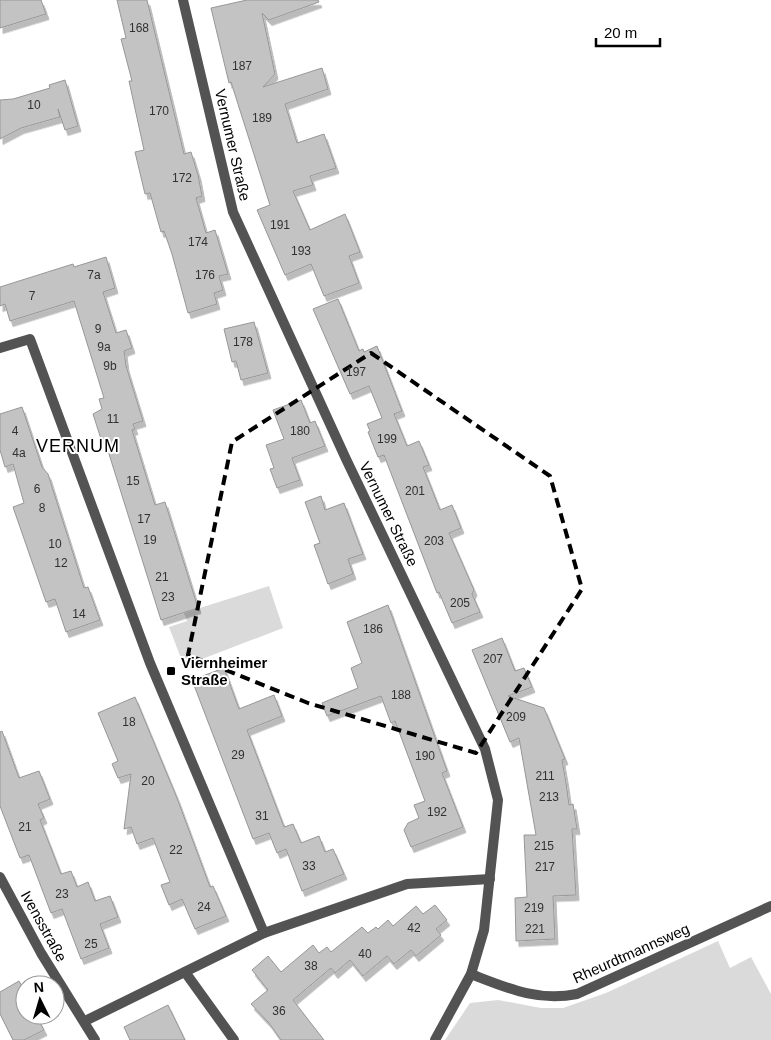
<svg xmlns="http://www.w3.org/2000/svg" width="771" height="1040" viewBox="0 0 771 1040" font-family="Arial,sans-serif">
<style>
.green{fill:#dadada}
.building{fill:#c3c3c3;stroke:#979797;filter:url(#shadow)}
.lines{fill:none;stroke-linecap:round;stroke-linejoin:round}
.minor{stroke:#535353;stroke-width:10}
.marked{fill:none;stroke:#000;stroke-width:4;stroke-dasharray:10 6;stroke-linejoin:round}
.poi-dot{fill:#000;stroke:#fff;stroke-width:2}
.labels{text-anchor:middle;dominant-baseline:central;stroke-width:4;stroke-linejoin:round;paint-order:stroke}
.number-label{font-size:12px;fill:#313131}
.street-label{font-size:15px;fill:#000;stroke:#fff}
.poi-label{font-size:15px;font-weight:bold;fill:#000;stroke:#fff;text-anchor:start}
.quarter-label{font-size:18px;letter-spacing:1px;fill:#000;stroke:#fff}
</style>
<defs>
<filter id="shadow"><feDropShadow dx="3" dy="5.5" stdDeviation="0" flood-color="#0004"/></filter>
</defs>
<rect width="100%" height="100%" fill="#fff"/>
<!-- green -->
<g class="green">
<polygon points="269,586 283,628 184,666 169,627 187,621 184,613"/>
<polygon points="718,941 730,968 751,957 771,994 771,1040 445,1040 470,1003 498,1000 541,1008 563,1008 606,993"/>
</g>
<!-- building -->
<g class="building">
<polygon points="0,0 41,0 46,14 0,28"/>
<polygon points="117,0 147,0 184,154 191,152 198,175 202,196 196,198 206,233 215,230 228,274 219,276 223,290 214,293 217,304 188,313 172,254 164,231 161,232 150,193 145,194 135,152 144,150 129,81 132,81 121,39 126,38"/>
<polygon points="247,0 318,0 319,2 269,20 262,13 275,74 263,87 322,68 328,89 285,104 297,143 324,134 336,168 310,176 313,185 293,191 310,230 345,214 360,252 349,256 359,283 324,296 311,264 285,275 257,210 270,205 231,82 229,83 211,8"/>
<polygon points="65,80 78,126 65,130 58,109 60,117 21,128 0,139 0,100 13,99 50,88 49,85"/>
<polygon points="106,257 115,288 103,292 116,333 126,330 132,348 124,351 126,366 143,421 133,424 135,429 132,430 155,505 165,502 198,608 161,620 104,438 101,439 93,414 102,409 99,399 104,398 74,301 10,321 5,304 0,306 0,287 73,264 74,267"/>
<polygon points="338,299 359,351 363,349 364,352 377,346 402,411 394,414 407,446 419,441 429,465 423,467 440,510 452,505 461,528 449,533 474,590 472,594 480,612 452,623 439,592 437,593 384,455 378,457 368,432 370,431 367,424 382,418 369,386 350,394 313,309"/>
<polygon points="254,322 268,373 241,380 236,361 232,362 224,329"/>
<polygon points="301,400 310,423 315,421 325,446 292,458 300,480 277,488 270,469 274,468 266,445 284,439 273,410"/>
<polygon points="22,407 42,467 48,474 84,588 88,587 100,620 66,632 55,599 46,602 13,507 24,503 13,464 5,467 0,450 0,414"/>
<polygon points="321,496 325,510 344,503 363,554 348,559 353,574 328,584 314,545 320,543 305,502"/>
<polygon points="388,605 447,771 442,773 463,827 411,847 404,830 408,823 419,818 414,805 425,801 395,721 391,723 381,696 327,716 322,703 358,688 351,668 362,663 347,622"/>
<polygon points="502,638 515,671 524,668 532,687 508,696 544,708 565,759 562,760 566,783 569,805 573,804 577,829 572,829 576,895 553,896 555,939 516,941 515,898 527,897 524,835 536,835 519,738 510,742 472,650"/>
<polygon points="224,668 239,709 274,695 282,716 247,730 284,827 293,824 301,843 319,836 325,852 333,849 344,874 302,891 286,849 277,853 269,833 253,839 192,680"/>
<polygon points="135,697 177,798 210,887 213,886 226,916 195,929 182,899 169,905 161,885 170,882 153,838 137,844 131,827 124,829 131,774 118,778 112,764 118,761 98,713"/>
<polygon points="2,731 19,778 39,771 50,799 38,804 44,818 40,820 61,874 71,871 77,887 88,882 95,901 110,896 118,917 100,924 109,948 81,959 62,909 51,913 29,855 20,858 0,806 0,732"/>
<polygon points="435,905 447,920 436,929 441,935 416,956 411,950 394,964 387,956 363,976 350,960 335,973 331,968 293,1000 324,1040 281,1040 269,1023 251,1004 268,990 252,970 268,956 281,972 313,945 319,953 327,947 331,952 362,927 368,933 376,927 378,929 388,920 393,926 416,906 423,914"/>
<polygon points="19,981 25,992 25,1015 36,1015 44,1030 24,1040 13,1040 0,1014 0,992"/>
<polygon points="168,1005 185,1040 130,1040 124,1027"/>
</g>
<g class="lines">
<!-- minor -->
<g class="minor">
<polyline points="183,0 233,212 346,459 485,749 498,800 484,930 471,974 435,1040"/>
<polyline points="0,348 30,339 150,663 264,933"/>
<polyline points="0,877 41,953 95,1040"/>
<polyline points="185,972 234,1040"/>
<path d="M471,974C507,988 538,1002 577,994L771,906"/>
<polyline points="85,1021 264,933 407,884 490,879"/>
</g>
</g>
<!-- marked area -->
<path class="marked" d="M371,353L550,476L582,589L476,753L308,703L188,655L232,442Z"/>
<!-- markers -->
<rect class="poi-dot" x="166" y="666" width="10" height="10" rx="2.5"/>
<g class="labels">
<!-- number labels -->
<g class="number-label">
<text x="139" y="28">168</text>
<text x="242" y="66">187</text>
<text x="34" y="105">10</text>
<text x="159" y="111">170</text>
<text x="262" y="118">189</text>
<text x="182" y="178">172</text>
<text x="280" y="225">191</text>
<text x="198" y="242">174</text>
<text x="301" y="251">193</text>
<text x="94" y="275">7a</text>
<text x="205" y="275">176</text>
<text x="32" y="296">7</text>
<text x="98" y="329">9</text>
<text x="243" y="342">178</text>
<text x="104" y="347">9a</text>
<text x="110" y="366">9b</text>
<text x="356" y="372">197</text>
<text x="113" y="419">11</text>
<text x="15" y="431">4</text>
<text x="300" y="431">180</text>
<text x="387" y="439">199</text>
<text x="19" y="453">4a</text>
<text x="133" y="481">15</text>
<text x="37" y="489">6</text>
<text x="415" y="491">201</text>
<text x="42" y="508">8</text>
<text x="144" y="519">17</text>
<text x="150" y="540">19</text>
<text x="434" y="541">203</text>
<text x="55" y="544">10</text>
<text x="61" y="563">12</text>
<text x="162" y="577">21</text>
<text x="168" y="597">23</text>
<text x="460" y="603">205</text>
<text x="79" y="614">14</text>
<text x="373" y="629">186</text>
<text x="493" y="659">207</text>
<text x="401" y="695">188</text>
<text x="516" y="717">209</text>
<text x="129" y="722">18</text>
<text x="238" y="755">29</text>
<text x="425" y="756">190</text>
<text x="545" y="776">211</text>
<text x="148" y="781">20</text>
<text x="549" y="797">213</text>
<text x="437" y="812">192</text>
<text x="262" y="816">31</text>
<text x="25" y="827">21</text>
<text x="544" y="846">215</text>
<text x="176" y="850">22</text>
<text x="309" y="866">33</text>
<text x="545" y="867">217</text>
<text x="62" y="894">23</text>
<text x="204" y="907">24</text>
<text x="534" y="908">219</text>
<text x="414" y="928">42</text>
<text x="535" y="929">221</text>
<text x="91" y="944">25</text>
<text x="365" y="954">40</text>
<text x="311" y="966">38</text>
<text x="279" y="1011">36</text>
</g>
<!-- street labels -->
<g class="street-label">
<text transform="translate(233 145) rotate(77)">Vernumer Straße</text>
<text transform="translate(389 514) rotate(64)">Vernumer Straße</text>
<text transform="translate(44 926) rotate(61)">Ivensstraße</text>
<text transform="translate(631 953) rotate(-24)">Rheurdtmannsweg</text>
</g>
<!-- poi labels -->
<g class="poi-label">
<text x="181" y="662">Viernheimer<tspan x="181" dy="17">Straße</tspan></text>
</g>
<!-- quarter labels -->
<g class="quarter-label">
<text x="78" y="446">VERNUM</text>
</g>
</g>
<!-- north arrow -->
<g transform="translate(40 1000) rotate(355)"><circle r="24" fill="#ffffff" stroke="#999999"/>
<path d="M0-4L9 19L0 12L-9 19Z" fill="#000000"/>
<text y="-8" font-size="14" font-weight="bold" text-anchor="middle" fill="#000000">N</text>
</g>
<!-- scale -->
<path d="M596 38v8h64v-8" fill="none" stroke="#000000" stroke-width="2.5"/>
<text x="604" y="38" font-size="15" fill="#000000" stroke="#ffffff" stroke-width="4" paint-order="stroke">20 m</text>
</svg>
